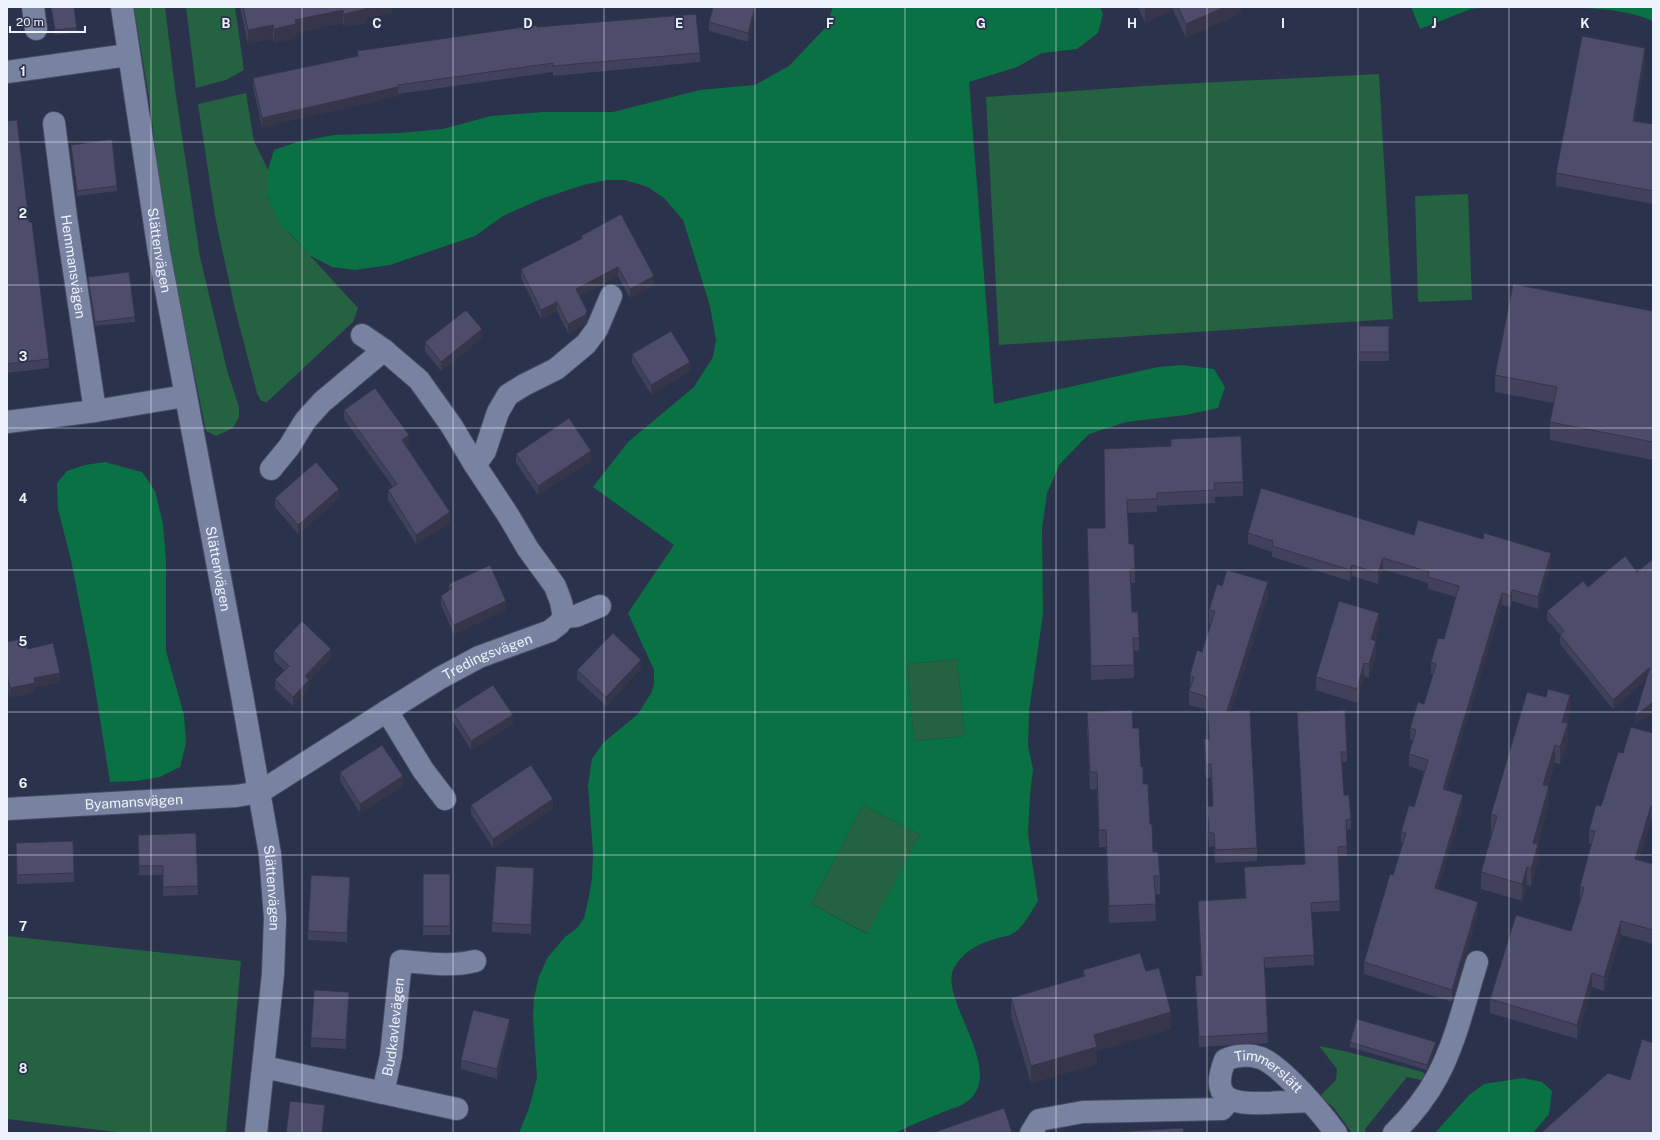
<svg xmlns="http://www.w3.org/2000/svg" width="1660" height="1140" viewBox="0 0 1660 1140" font-family="'Public Sans',sans-serif">
<style>
.green{fill:#246241}
.forest{fill:#0a7144;fill-rule:evenodd}
.lines{fill:none;stroke-linecap:round;stroke-linejoin:round}
.minor-casing{stroke:#474d62;stroke-width:24}
.minor{stroke:#7883a2;stroke-width:22}
.wall{fill:#42415b}
.shaded-wall{fill:#36354a}
.building{fill:#4d4c6a;stroke:#36354a}
.grid{fill:none;stroke:#eef2fc;stroke-width:1;stroke-opacity:0.55}
.labels{text-anchor:middle;dominant-baseline:central;stroke-width:3.5;stroke-linejoin:round;paint-order:stroke}
.street-label{font-size:14px;fill:#eef2fc;stroke:#2a324c}
.grid-label{font-size:13px;text-anchor:middle;font-weight:bold;fill:#eef2fc;stroke:#2a324c;stroke-width:3.5;stroke-linejoin:round;paint-order:stroke}
</style>
<rect width="100%" height="100%" fill="#2a324c"/>
<!-- green -->
<g class="green">
<polygon points="134,7 165,7 176,96 200,257 227,370 239,407 239,417 233,428 216,436 206,431 167,239 149,98"/>
<polygon points="186,7 235,7 244,70 226,80 196,88"/>
<polygon points="1379,74 1393,319 999,345 986,97 1159,85"/>
<polygon points="246,93 254,141 268,170 268,199 290,234 358,308 353,322 267,402 261,401 257,393 235,309 215,216 198,104"/>
<polygon points="1468,194 1472,300 1418,302 1415,196"/>
<polygon points="957,659 965,736 914,741 907,664"/>
<polygon points="863,805 920,835 868,934 811,904"/>
<polygon points="7,936 241,961 226,1133 125,1133 7,1119"/>
<polygon points="1319,1046 1348,1052 1423,1072 1425,1075 1421,1080 1407,1077 1365,1129 1366,1133 1352,1133 1334,1108 1320,1096 1336,1080 1337,1069"/>
</g>
<!-- forest -->
<g class="forest">
<path d="M833,7H1100L1103,14L1098,33L1077,49L1042,53L1017,67L969,82L994,404L1158,367L1182,365L1214,369L1225,387L1218,408L1186,415L1126,422L1089,434L1060,464L1047,493L1042,529L1043,614L1029,711L1028,746L1033,769L1030,795L1028,834L1038,901C1031,912 1024,927 1012,934C1007,937 1000,937 995,939C977,944 963,952 954,968C937,998 1010,1074 965,1103C960,1107 952,1108 946,1111C929,1118 912,1124 896,1133H519L529,1108L537,1078L533,1016L534,998L539,976L548,957L565,937L577,928L584,918L588,901L592,879L593,852L588,785L592,759L603,743L638,714L651,693L654,685V670L628,613L674,545L593,487L628,442L694,387L713,357L716,340L710,306L695,258L683,220L664,198L648,187L625,180H607L583,185L541,199L503,216L475,236L390,265L355,270L332,267L309,255L279,221L268,198V170L274,150L297,142L334,135L399,133L443,129L491,116L544,112H613L700,90L755,85L789,66L826,27ZM957,659L965,736L914,741L907,664ZM863,805L920,835L867,934L811,904Z"/>
<polygon points="1411,7 1494,7 1471,9 1420,29"/>
<path d="M1523,7H1653V21C1613,4 1565,9 1523,7Z"/>
<polygon points="105,462 142,472 155,491 163,524 166,560 166,651 184,715 186,743 180,767 160,777 137,781 110,782 90,657 71,560 58,509 57,483 67,471 85,465"/>
<polygon points="1523,1078 1542,1082 1552,1091 1549,1114 1533,1133 1435,1133 1469,1095 1484,1084"/>
</g>
<g class="lines">
<defs>
<g id="minor">
<polyline points="33,7 36,29"/>
<path id="s1" d="M122,7L159,252L242,695L270,854L275,918L273,974L256,1133"/>
<polyline points="7,72 128,55"/>
<path id="s2" d="M54,123L66,217L95,411"/>
<polyline points="7,422 95,411 185,396"/>
<polyline points="475,465 485,451 498,412 508,395 524,385 556,369 586,344 597,329 611,296"/>
<polyline points="271,469 289,447 305,421 322,402 384,350"/>
<polyline points="564,617 576,616 600,606"/>
<polyline points="387,711 423,770 445,799"/>
<path id="s3" d="M7,809L236,796L260,792L387,711L440,678L479,657L550,631L559,624L564,617L561,602L555,586L528,549L508,515L475,465L451,425L419,380L384,350L362,335"/>
<polyline points="264,1067 457,1109"/>
<path id="s4" d="M383,1093L391,1056L401,961C426,963 451,967 475,961"/>
<path id="s5" d="M1310,1101C1295,1102 1281,1102 1266,1103C1233,1104 1209,1101 1225,1060C1236,1055 1249,1054 1261,1058C1283,1067 1322,1114 1336,1133"/>
<polyline points="1031,1133 1039,1120 1083,1112 1222,1109 1230,1100"/>
<path d="M1394,1133C1410,1117 1426,1098 1437,1077C1456,1042 1465,1000 1477,962"/>
</g>
</defs>
<!-- minor casing -->
<use href="#minor" class="minor-casing"/>
<!-- minor -->
<use href="#minor" class="minor"/>
</g>
<!-- wall -->
<g class="wall">
<polygon points="51,7 74,7 77,32 55,35"/>
<polygon points="240,7 392,7 392,13 366,18 366,23 344,27 343,23 296,33 296,38 274,43 273,38 248,44"/>
<polygon points="757,7 748,42 709,31 709,22"/>
<polygon points="1138,7 1241,7 1241,13 1186,38 1173,10 1145,23"/>
<polygon points="537,27 700,53 700,62 553,76 553,72 398,94 398,96 262,127 253,87 253,78 357,56 357,51"/>
<polygon points="1645,62 1635,121 1653,124 1653,204 1556,186 1556,173"/>
<polygon points="7,121 29,222 49,359 49,368 7,373"/>
<polygon points="71,145 117,186 117,191 77,196 71,149"/>
<polygon points="581,236 654,285 630,298 618,276 580,296 587,320 585,324 568,333 557,311 541,319 521,278 521,269 581,239"/>
<polygon points="88,277 135,317 135,322 95,326 88,281"/>
<polygon points="1653,311 1653,460 1550,440 1550,422 1554,403 1495,392 1495,375"/>
<rect x="1359" y="326" width="30" height="35"/>
<polygon points="482,338 441,371 425,351 425,342"/>
<polygon points="632,354 690,371 651,394 632,363"/>
<polygon points="344,410 409,444 406,446 450,522 416,544 388,500 388,490 393,487 344,419"/>
<polygon points="1171,439 1243,482 1243,496 1215,497 1215,503 1157,506 1157,512 1128,513 1129,544 1135,569 1135,583 1131,583 1132,612 1139,638 1139,651 1134,651 1134,678 1091,680 1087,528 1105,528 1171,446"/>
<polygon points="516,454 591,460 538,495 516,463"/>
<polygon points="275,498 339,498 298,534 275,507"/>
<polygon points="1248,533 1414,535 1551,565 1538,609 1512,601 1511,607 1502,605 1446,790 1463,806 1438,889 1478,913 1452,1002 1364,974 1364,962 1393,875 1403,844 1401,843 1401,832 1414,807 1424,771 1409,766 1409,754 1413,740 1410,740 1410,728 1424,704 1433,674 1431,674 1431,662 1444,639 1456,597 1428,589 1428,583 1383,569 1378,584 1352,576 1350,581 1272,557 1272,552 1248,544"/>
<polygon points="1653,559 1653,711 1635,725 1646,679 1613,709 1560,644 1560,635 1547,620 1547,611 1588,587 1637,572"/>
<polygon points="449,584 506,610 454,634 441,605 441,596 449,590"/>
<polygon points="1222,586 1268,596 1231,711 1257,848 1257,861 1215,863 1214,846 1209,847 1207,820 1207,806 1212,806 1211,778 1206,778 1204,753 1204,739 1209,739 1207,710 1189,705 1189,691 1190,689 1190,675 1202,652 1211,624 1209,623 1209,610"/>
<polygon points="1379,626 1375,641 1376,654 1369,678 1364,676 1357,703 1316,690 1316,677"/>
<polygon points="7,642 28,649 60,682 35,687 35,692 10,698 7,684"/>
<polygon points="274,651 331,658 309,681 309,689 293,706 275,689 275,680 284,670 274,660"/>
<polygon points="641,669 606,706 577,679 577,670"/>
<polygon points="1546,697 1570,713 1567,723 1568,741 1560,764 1555,763 1548,786 1549,804 1538,844 1538,861 1531,886 1527,885 1522,901 1481,889 1481,872 1492,832 1491,831 1491,814"/>
<polygon points="452,711 513,724 471,750 452,720"/>
<polygon points="1087,712 1133,728 1143,784 1150,824 1153,852 1160,876 1160,894 1155,894 1156,921 1109,923 1106,847 1099,847 1097,789 1090,790 1087,729"/>
<polygon points="1297,712 1347,752 1347,762 1342,762 1344,795 1351,819 1351,829 1346,830 1347,856 1338,856 1340,911 1312,912 1314,965 1264,968 1268,1043 1199,1047 1195,985 1195,976 1201,975 1198,901 1245,898 1244,867 1305,864"/>
<polygon points="1653,733 1653,820 1651,820 1639,860 1653,864 1653,944 1621,935 1604,991 1592,987 1577,1039 1490,1013 1490,999 1571,931 1581,901 1580,900 1580,886 1591,844 1589,844 1589,830 1601,806 1623,753"/>
<polygon points="340,772 403,786 360,813 340,781"/>
<polygon points="471,805 553,808 493,848 471,814"/>
<polygon points="196,833 198,895 163,896 163,875 139,875 138,835"/>
<polygon points="16,852 74,873 74,882 17,884"/>
<rect x="423" y="874" width="27" height="61"/>
<polygon points="534,877 531,934 492,932 492,923"/>
<polygon points="350,886 347,942 308,940 308,931"/>
<polygon points="1083,970 1146,971 1171,1029 1097,1051 1097,1064 1031,1083 1011,1016 1011,998 1083,977"/>
<polygon points="349,1001 346,1049 311,1047 311,1038"/>
<polygon points="510,1028 497,1079 461,1069 461,1060"/>
<polygon points="1350,1042 1436,1046 1427,1070 1350,1047"/>
</g>
<!-- shaded-wall -->
<g class="shaded-wall">
<polygon points="365,7 392,7 392,13 366,18 366,23 344,27 344,14"/>
<polygon points="755,7 757,7 748,42 748,33"/>
<polygon points="1150,7 1173,7 1173,10 1145,23 1145,9"/>
<polygon points="1225,7 1241,7 1241,13 1186,38 1186,24"/>
<polygon points="343,10 343,23 296,33 296,38 274,43 274,29 295,20"/>
<polygon points="273,25 273,38 248,44 248,30"/>
<polygon points="1645,48 1645,62 1633,134 1633,121"/>
<polygon points="398,87 398,96 262,127 262,118"/>
<polygon points="618,267 618,276 576,298 576,289"/>
<polygon points="654,276 654,285 630,298 630,289"/>
<polygon points="557,302 557,311 541,319 541,310"/>
<polygon points="587,311 587,320 585,324 568,333 568,324"/>
<polygon points="482,329 482,338 441,371 441,362"/>
<polygon points="690,362 690,371 651,394 651,385"/>
<polygon points="409,435 409,444 402,449 402,440"/>
<polygon points="591,451 591,460 538,495 538,486"/>
<polygon points="339,489 339,498 298,534 298,525"/>
<polygon points="450,512 450,522 416,544 416,535"/>
<polygon points="1551,553 1551,565 1538,609 1538,597"/>
<polygon points="1383,558 1383,569 1378,584 1378,573"/>
<polygon points="1352,565 1352,576 1350,581 1350,570"/>
<polygon points="1268,582 1268,596 1227,725 1227,711"/>
<polygon points="1512,590 1512,601 1511,607 1511,596"/>
<polygon points="1502,593 1502,605 1443,800 1443,789"/>
<polygon points="506,601 506,610 454,634 454,625"/>
<polygon points="1379,613 1379,626 1371,653 1371,639"/>
<polygon points="1376,641 1376,654 1369,678 1369,664"/>
<polygon points="331,649 331,658 309,681 309,689 293,706 293,697 305,676"/>
<polygon points="641,660 641,669 606,706 606,697"/>
<polygon points="1364,663 1364,676 1357,703 1357,689"/>
<polygon points="1650,667 1650,676 1613,709 1613,700"/>
<polygon points="60,673 60,682 35,687 35,692 10,698 10,688 34,678"/>
<polygon points="1570,695 1570,713 1562,739 1562,722"/>
<polygon points="1653,702 1653,711 1635,725 1635,716"/>
<polygon points="513,715 513,724 471,750 471,741"/>
<polygon points="1568,723 1568,741 1560,764 1560,747"/>
<polygon points="1555,745 1555,763 1543,802 1543,785"/>
<polygon points="403,776 403,786 360,813 360,804"/>
<polygon points="1549,786 1549,804 1538,844 1538,861 1531,886 1531,869 1533,843"/>
<polygon points="1463,795 1463,806 1435,900 1435,888"/>
<polygon points="553,799 553,808 493,848 493,839"/>
<polygon points="1651,806 1651,820 1635,873 1635,859"/>
<polygon points="1527,867 1527,885 1522,901 1522,884"/>
<polygon points="534,868 534,877 531,934 531,925"/>
<polygon points="350,877 350,886 347,942 347,933"/>
<polygon points="1478,902 1478,913 1452,1002 1452,990"/>
<polygon points="1621,921 1621,935 1604,991 1604,977"/>
<polygon points="1592,973 1592,987 1577,1039 1577,1025"/>
<polygon points="349,992 349,1001 346,1049 346,1040"/>
<polygon points="1171,1012 1171,1029 1097,1051 1097,1064 1031,1083 1031,1066 1094,1035"/>
<polygon points="510,1019 510,1028 497,1079 497,1069"/>
<polygon points="1436,1042 1436,1046 1427,1070 1427,1065"/>
<polygon points="325,1105 325,1114 323,1133 322,1133"/>
</g>
<!-- building -->
<g class="building">
<polygon points="51,7 74,7 77,28 55,30"/>
<polygon points="243,7 365,7 366,9 344,14 343,10 295,20 296,24 274,29 273,25 248,30"/>
<polygon points="713,7 755,7 748,33 709,22"/>
<polygon points="1144,7 1150,7 1145,9"/>
<polygon points="1178,7 1225,7 1186,24"/>
<polygon points="696,14 700,53 553,66 553,63 398,85 398,87 262,118 253,78 358,56 357,51 537,25 537,27"/>
<polygon points="1582,36 1645,48 1633,121 1653,124 1653,191 1556,173"/>
<polygon points="17,120 29,222 32,222 49,359 7,364 7,121"/>
<polygon points="112,139 117,186 77,191 71,145"/>
<polygon points="621,214 654,276 630,289 618,267 576,289 587,311 585,315 568,324 557,302 541,310 521,269 583,238 581,236"/>
<polygon points="129,272 135,317 95,322 88,277"/>
<polygon points="1513,284 1653,311 1653,442 1550,422 1557,387 1495,375"/>
<polygon points="466,310 482,329 441,362 425,342"/>
<rect x="1359" y="326" width="30" height="26"/>
<polygon points="671,331 690,362 651,385 632,354"/>
<polygon points="375,388 409,435 402,440 450,512 416,535 388,490 397,484 344,410"/>
<polygon points="569,418 591,451 538,486 516,454"/>
<polygon points="1241,436 1243,482 1214,483 1215,490 1157,493 1157,499 1127,500 1129,544 1134,544 1135,569 1130,570 1132,612 1138,612 1139,638 1133,638 1134,665 1091,666 1087,528 1105,528 1104,449 1171,446 1171,439"/>
<polygon points="316,462 339,489 298,525 275,498"/>
<polygon points="1261,488 1414,535 1418,520 1483,539 1484,533 1551,553 1538,597 1512,590 1511,596 1502,593 1443,789 1463,795 1435,888 1478,902 1452,990 1364,962 1390,874 1393,875 1406,833 1401,832 1409,805 1414,807 1428,760 1409,754 1416,730 1410,728 1418,702 1424,704 1436,664 1431,662 1438,638 1444,639 1459,586 1428,577 1429,572 1383,558 1378,573 1352,565 1350,570 1272,546 1273,541 1248,533"/>
<polygon points="1625,556 1637,572 1653,559 1653,702 1635,716 1650,667 1613,700 1560,635 1564,631 1547,611 1583,581 1588,587"/>
<polygon points="490,565 506,601 454,625 441,596 452,588 449,584"/>
<polygon points="1227,570 1268,582 1227,711 1250,710 1257,848 1215,850 1214,833 1209,833 1207,806 1213,806 1211,764 1206,765 1204,739 1209,739 1207,697 1189,691 1194,677 1190,675 1197,650 1202,652 1215,611 1209,610 1217,584 1222,586"/>
<polygon points="1339,601 1379,613 1371,639 1376,641 1369,664 1364,663 1357,689 1316,677"/>
<polygon points="302,621 331,649 305,676 309,680 293,697 275,680 289,666 274,651"/>
<polygon points="613,633 641,660 606,697 577,670"/>
<polygon points="26,638 28,649 53,643 60,673 34,678 35,683 10,688 7,675 7,642"/>
<polygon points="493,685 513,715 471,741 452,711"/>
<polygon points="1548,689 1570,695 1562,722 1568,723 1560,747 1555,745 1543,785 1549,786 1533,843 1538,844 1531,869 1527,867 1522,884 1481,872 1497,816 1491,814 1527,692 1546,697"/>
<polygon points="1132,710 1133,728 1139,728 1141,767 1143,767 1143,784 1148,784 1150,824 1152,824 1153,852 1158,852 1160,876 1154,876 1156,904 1109,906 1106,830 1099,830 1097,772 1090,772 1087,712"/>
<polygon points="1345,710 1347,752 1341,752 1344,795 1349,795 1351,819 1346,820 1347,846 1338,847 1340,901 1311,903 1314,955 1264,958 1268,1033 1199,1037 1195,976 1202,975 1198,901 1246,898 1244,867 1305,864 1297,712"/>
<polygon points="1631,727 1653,733 1653,806 1651,806 1635,859 1653,864 1653,930 1621,921 1604,977 1592,973 1577,1025 1490,999 1516,915 1571,931 1584,888 1580,886 1595,831 1589,830 1596,805 1601,806 1618,752 1623,753"/>
<polygon points="382,745 403,776 360,804 340,772"/>
<polygon points="531,765 553,799 493,839 471,805"/>
<polygon points="196,833 198,886 163,887 163,866 139,866 138,835"/>
<polygon points="73,841 74,873 17,875 16,843"/>
<polygon points="496,866 534,868 531,925 492,923"/>
<rect x="423" y="874" width="27" height="52"/>
<polygon points="311,875 350,877 347,933 308,931"/>
<polygon points="1140,953 1146,971 1159,968 1171,1012 1094,1035 1097,1047 1031,1066 1011,998 1085,976 1083,970"/>
<polygon points="314,990 349,992 346,1040 311,1038"/>
<polygon points="473,1010 510,1019 497,1069 461,1060"/>
<polygon points="1357,1019 1436,1042 1427,1065 1350,1042"/>
<polygon points="1642,1039 1653,1043 1653,1133 1541,1133 1608,1073 1630,1080"/>
<polygon points="290,1101 325,1105 322,1133 286,1133"/>
<polygon points="1004,1108 1012,1132 1011,1133 932,1133"/>
<polygon points="1183,1128 1184,1133 1099,1133"/>
</g>
<!-- grid -->
<path class="grid" d="M151,7V1133M302,7V1133M453,7V1133M604,7V1133M755,7V1133M905,7V1133M1056,7V1133M1207,7V1133M1358,7V1133M1509,7V1133M7,142H1653M7,285H1653M7,428H1653M7,570H1653M7,712H1653M7,855H1653M7,998H1653"/>
<g class="labels">
<!-- street labels -->
<g class="street-label">
<text stroke="none"><textPath href="#s1" startOffset="246">Slättenvägen</textPath></text>
<text stroke="none"><textPath href="#s2" startOffset="145">Hemmansvägen</textPath></text>
<text stroke="none"><textPath href="#s1" startOffset="570">Slättenvägen</textPath></text>
<text stroke="none"><textPath href="#s3" startOffset="519">Tredingsvägen</textPath></text>
<text stroke="none"><textPath href="#s3" startOffset="127">Byamansvägen</textPath></text>
<text stroke="none"><textPath href="#s1" startOffset="894">Slättenvägen</textPath></text>
<text stroke="none"><textPath href="#s4" startOffset="67">Budkavlevägen</textPath></text>
<text stroke="none"><textPath href="#s5" startOffset="173">Timmerslätt</textPath></text>
</g>
</g>
<g class="grid-label">
<text x="226" y="28">B</text>
<text x="377" y="28">C</text>
<text x="528" y="28">D</text>
<text x="679" y="28">E</text>
<text x="830" y="28">F</text>
<text x="981" y="28">G</text>
<text x="1132" y="28">H</text>
<text x="1283" y="28">I</text>
<text x="1434" y="28">J</text>
<text x="1585" y="28">K</text>
<text x="23" y="76">1</text>
<text x="23" y="218">2</text>
<text x="23" y="361">3</text>
<text x="23" y="503">4</text>
<text x="23" y="646">5</text>
<text x="23" y="788">6</text>
<text x="23" y="931">7</text>
<text x="23" y="1073">8</text>
</g>
<!-- border -->
<rect width="1660" height="1140" fill="none" stroke="#eef2fc" stroke-width="16"/>
<!-- scale -->
<path d="M10 26v6h75v-6" fill="none" stroke="#eef2fc" stroke-width="2"/>
<text x="16" y="26" font-size="12" fill="#eef2fc" stroke="#2a324c" stroke-width="3" paint-order="stroke">20 m</text>
</svg>
